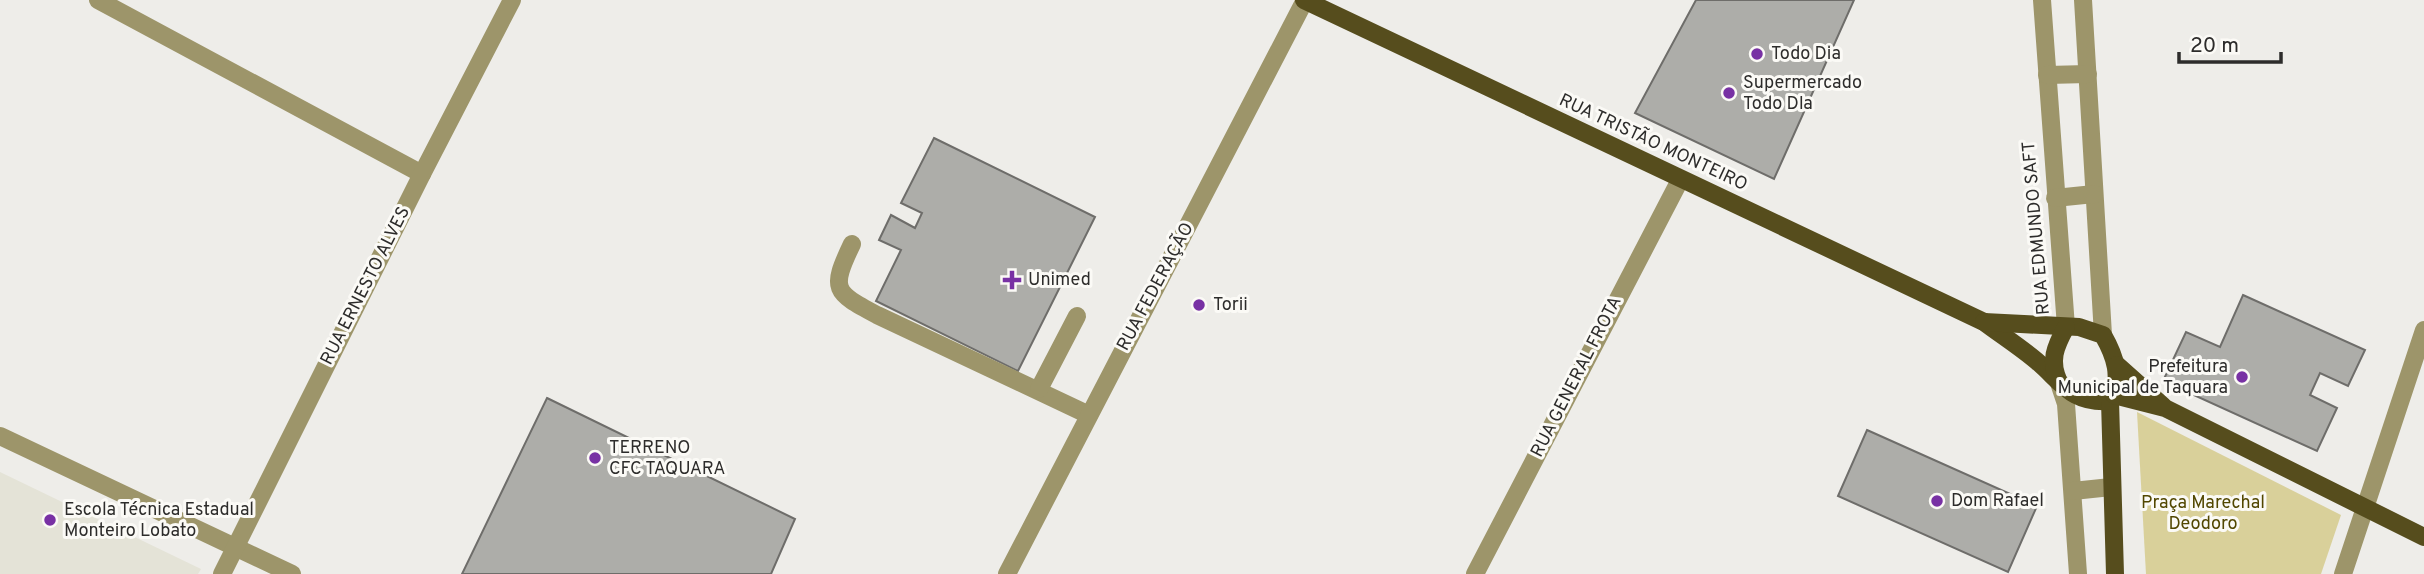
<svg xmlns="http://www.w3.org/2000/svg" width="2424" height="574" viewBox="0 0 2424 574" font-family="Overpass,sans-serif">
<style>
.built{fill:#e4e3d7}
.green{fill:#d9d09a}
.building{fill:#adada9;stroke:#6e6d6a;stroke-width:2}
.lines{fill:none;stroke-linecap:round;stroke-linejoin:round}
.minor{stroke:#9d956a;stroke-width:18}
.major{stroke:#564d1d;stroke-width:18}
.poi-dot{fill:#7831a4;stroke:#fbfaf6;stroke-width:2.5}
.labels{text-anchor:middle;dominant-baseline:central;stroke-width:6;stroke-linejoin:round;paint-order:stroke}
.poi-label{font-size:18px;fill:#2d2c2b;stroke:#fbfaf6;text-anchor:start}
.street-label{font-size:18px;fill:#2d2c2b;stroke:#fbfaf6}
.park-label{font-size:18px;fill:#524700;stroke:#fbfaf6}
</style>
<rect width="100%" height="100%" fill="#eeede9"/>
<!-- built -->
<polygon class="built" points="0,472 201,569 198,574 0,574"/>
<!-- green -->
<polygon class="green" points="2137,412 2341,515 2321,574 2146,574"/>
<!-- building -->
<g class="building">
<polygon points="1696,0 1854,0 1774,179 1635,113"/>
<polygon points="934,138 1095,217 1018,371 876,301 901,250 879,240 891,215 915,228 922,213 901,203"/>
<polygon points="2243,295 2365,350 2348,386 2320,373 2310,395 2337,408 2317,451 2163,381 2186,332 2220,347"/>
<polygon points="547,398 795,519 771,574 462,574"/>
<polygon points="1867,430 2037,506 2008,572 1838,496"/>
</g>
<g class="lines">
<!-- minor -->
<g class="minor">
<polyline points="98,0 422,174"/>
<polyline points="2042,0 2066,327"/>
<polyline points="2083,0 2103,335"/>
<polyline points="2047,75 2088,74"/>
<polyline points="2055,198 2094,194"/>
<path d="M852,244C830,290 834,292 877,315L1089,415"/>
<polyline points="2059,383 2066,404 2078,574"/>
<polyline points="1039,389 1077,316"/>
<polyline points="0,436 292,574"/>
<polyline points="2073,491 2111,487"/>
<polyline points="222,574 422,174 512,0"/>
<polyline points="1007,574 1305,0"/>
<polyline points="1475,574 1680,180"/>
<polyline points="2343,574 2424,330"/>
</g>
<!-- major -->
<g class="major">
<path d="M1304,0L1984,322C2000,334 2017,345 2033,358C2061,380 2069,404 2110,401"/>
<path d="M1984,322L2079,327L2103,335C2115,356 2123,378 2110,401L2115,574"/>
<polyline points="2117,365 2163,406"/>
<path d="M2059,382C2049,361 2055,347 2066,327"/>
<polyline points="2114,395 2165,408 2424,537"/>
</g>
</g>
<!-- markers -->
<g class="poi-dot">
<circle cx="1757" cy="54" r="7"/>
<circle cx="1729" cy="93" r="7"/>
<path d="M1008.5 269.5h7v7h7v7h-7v7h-7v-7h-7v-7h7z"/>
<circle cx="1199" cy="305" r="7"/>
<circle cx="2242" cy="377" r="7"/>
<circle cx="595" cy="458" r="7"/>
<circle cx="1937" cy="501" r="7"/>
<circle cx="50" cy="520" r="7"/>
</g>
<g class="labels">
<!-- poi labels -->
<g class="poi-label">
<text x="1771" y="54">Todo Dia</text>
<text x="1743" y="83">Supermercado<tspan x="1743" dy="21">Todo DIa</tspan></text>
<text x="1028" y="280">Unimed</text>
<text x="1213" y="305">Torii</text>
<text x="2228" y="367" text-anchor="end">Prefeitura<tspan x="2228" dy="21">Municipal de Taquara</tspan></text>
<text x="609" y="448">TERRENO<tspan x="609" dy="21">CFC TAQUARA</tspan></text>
<text x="1951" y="501">Dom Rafael</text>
<text x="64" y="510">Escola Técnica Estadual<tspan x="64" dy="21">Monteiro Lobato</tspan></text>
</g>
<!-- street labels -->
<g class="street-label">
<text transform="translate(1653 143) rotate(25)">RUA TRISTÃO MONTEIRO</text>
<text transform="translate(2037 228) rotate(-95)">RUA EDMUNDO SAFT</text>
<text transform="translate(366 286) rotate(-63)">RUA ERNESTO ALVES</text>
<text transform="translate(1156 287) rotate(-62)">RUA FEDERAÇÃO</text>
<text transform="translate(1577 377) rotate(-63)">RUA GENERAL FROTA</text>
</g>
<!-- park labels -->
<g class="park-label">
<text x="2203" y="503">Praça Marechal<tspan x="2203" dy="21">Deodoro</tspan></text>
</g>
</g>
<!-- scale -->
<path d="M2179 52v10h102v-10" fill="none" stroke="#2d2c2b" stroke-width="3.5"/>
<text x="2190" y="52" font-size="21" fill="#2d2c2b" stroke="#fbfaf6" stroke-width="5" paint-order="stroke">20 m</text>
</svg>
